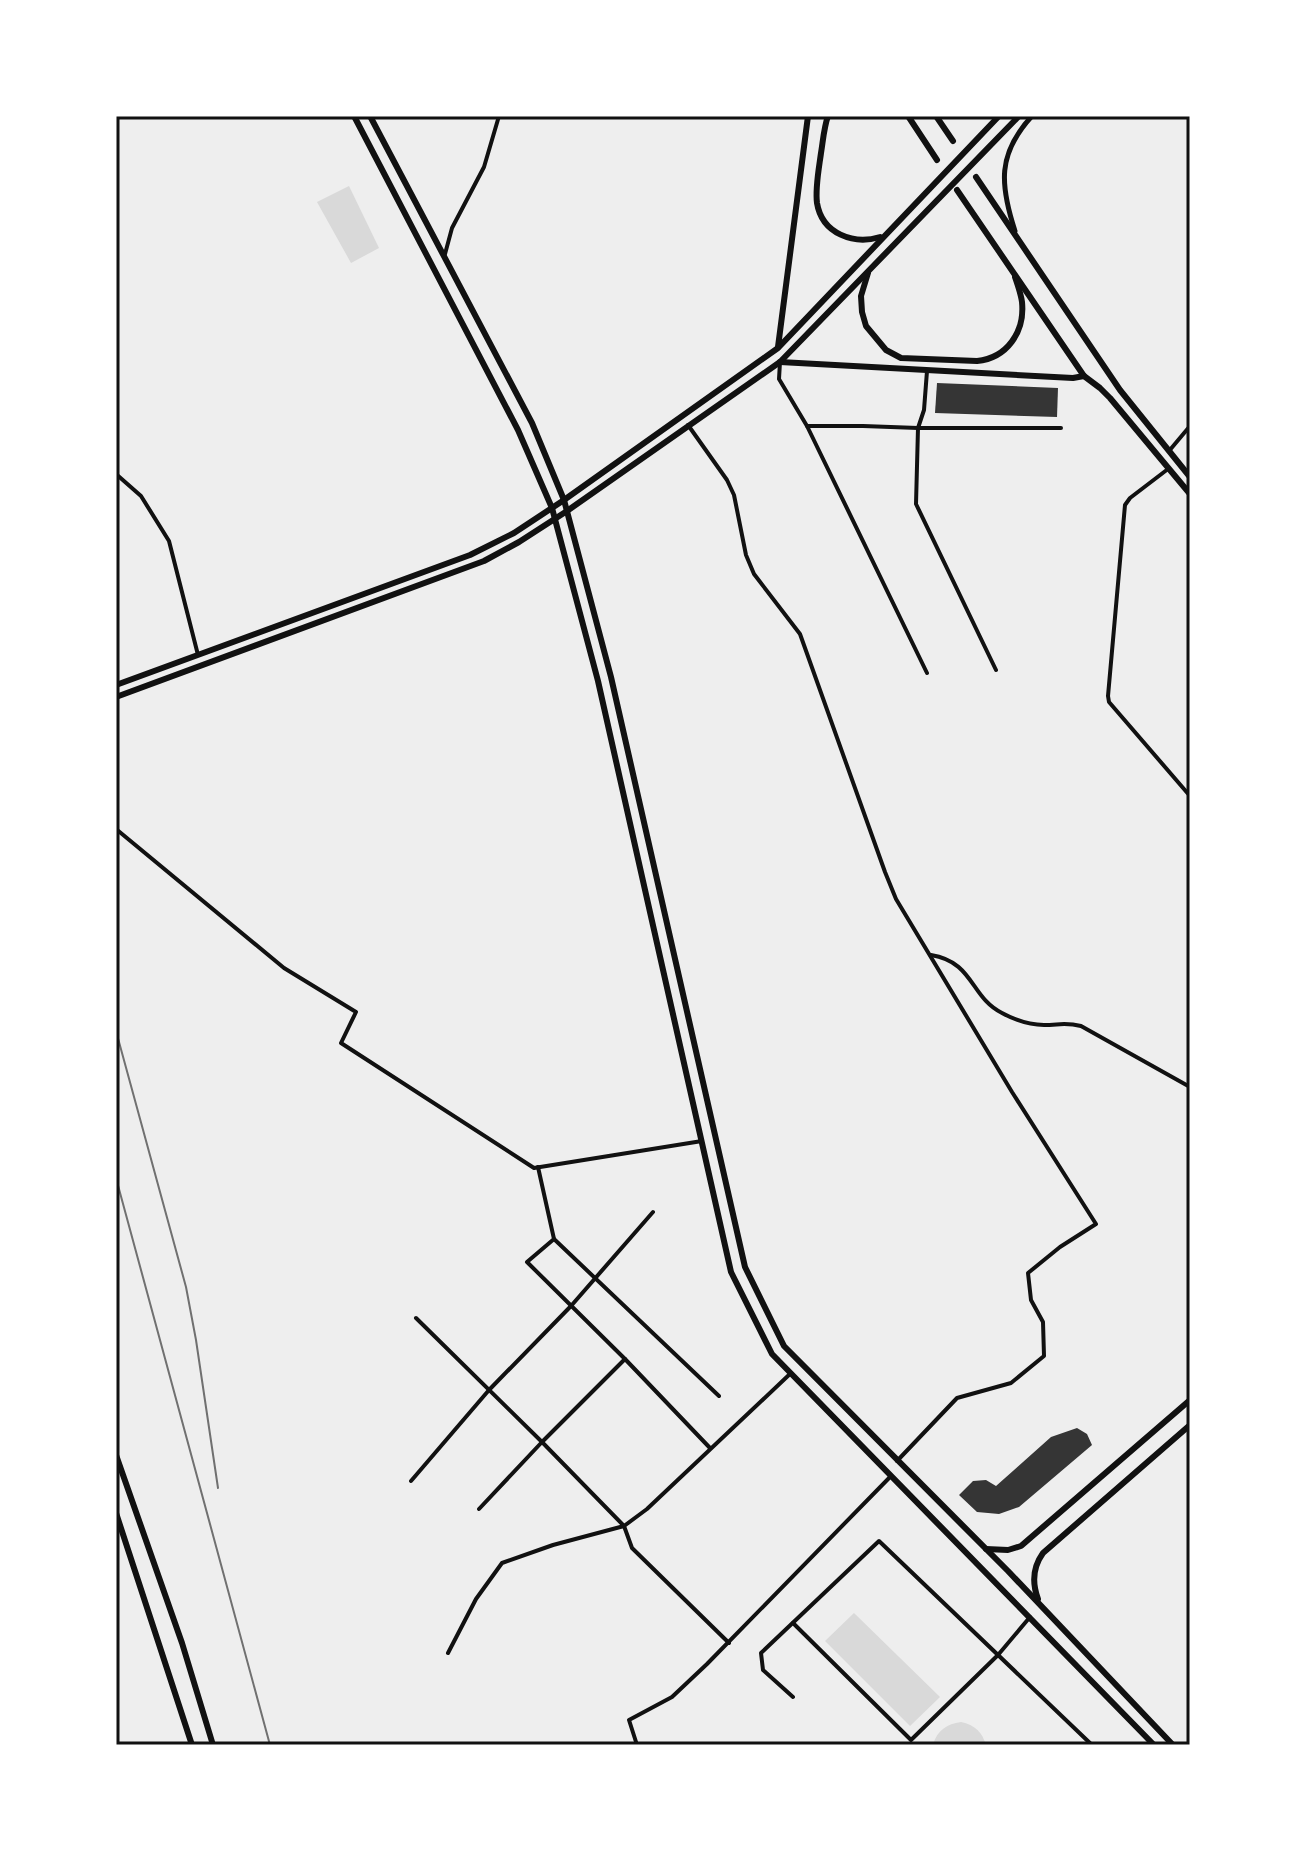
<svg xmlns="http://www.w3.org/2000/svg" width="1306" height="1861" viewBox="0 0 1306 1861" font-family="Mulish,sans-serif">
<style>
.green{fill:#eee}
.water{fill:#d9d9d9}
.building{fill:#353535}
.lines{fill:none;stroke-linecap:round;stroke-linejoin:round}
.minor{stroke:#111;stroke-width:4}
.tertiary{stroke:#111;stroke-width:5}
.secondary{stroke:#111;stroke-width:6}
.primary{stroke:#111;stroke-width:6}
.rail{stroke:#707070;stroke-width:2}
.neatline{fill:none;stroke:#111;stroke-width:3}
</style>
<rect width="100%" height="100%" fill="#fff"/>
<!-- green -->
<rect class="green" x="116" y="116" width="1074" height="1629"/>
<!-- water -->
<g class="water">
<polygon points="349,186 379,248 351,263 317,202"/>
<polygon points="854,1613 940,1697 910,1726 825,1641"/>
<path d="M961,1722C975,1725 982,1732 986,1745H933C937,1730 947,1724 961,1722Z"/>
</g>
<!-- building -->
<g class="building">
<polygon points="937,383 1058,388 1057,417 935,413"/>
<polygon points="1077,1428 1087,1434 1092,1445 1019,1507 999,1514 977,1512 959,1495 973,1481 986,1480 996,1486 1051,1437"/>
</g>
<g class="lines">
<!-- minor -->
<g class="minor">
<polyline points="445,254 452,228 484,167 499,116"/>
<polyline points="780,362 779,379 807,426 927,673"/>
<polyline points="927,371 924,410 918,428 916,504 996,670"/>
<polyline points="688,425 727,480 734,495 746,555 754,574 800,634 885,872 896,899 1012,1092 1096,1224 1060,1247 1028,1273 1031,1300 1043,1322 1044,1356 1011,1383 957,1398 897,1461"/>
<polyline points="807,426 863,426 918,428 1061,428"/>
<polyline points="1169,451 1190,426"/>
<polyline points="1168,469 1130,498 1125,505 1108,696 1109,702 1190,796"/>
<polyline points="116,474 141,496 169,541 198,655"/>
<polyline points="116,829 284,968 356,1012 341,1043 534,1168 702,1141"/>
<path d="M931,955C974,962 970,997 1002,1013C1015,1020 1029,1025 1044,1025C1059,1025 1065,1022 1081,1026L1190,1087"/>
<polyline points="538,1167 554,1239 527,1262 625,1359 710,1448"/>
<polyline points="554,1239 719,1396"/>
<polyline points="416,1318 542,1442 624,1526 632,1548 729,1643"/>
<polyline points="411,1481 489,1390 571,1306 653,1212"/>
<polyline points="479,1509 542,1442 625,1359"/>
<polyline points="793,1623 911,1740 998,1655 1030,1617"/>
<polyline points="448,1653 476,1599 502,1563 553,1545 624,1526 647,1509 791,1373"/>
<polyline points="793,1697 763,1670 761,1653 879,1541 1092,1745"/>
<polyline points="637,1745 629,1720 672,1697 707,1664 891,1476"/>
</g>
<!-- tertiary -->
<path class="tertiary" d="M1015,231C1000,185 997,154 1032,116"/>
<!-- secondary -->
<g class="secondary">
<path d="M828,116C824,127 823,141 821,153C819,168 815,188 817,203C822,234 854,245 880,237"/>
<path d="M868,273L861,296L862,312L866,326L886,350L901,358L977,361C1007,358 1025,332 1022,302C1021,294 1018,286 1015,277"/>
<polyline points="778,347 808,116"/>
<polyline points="780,362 1073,378 1084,376"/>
<polyline points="116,685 470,555 514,533 564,500 778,348 999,116"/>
<polyline points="116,697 484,561 519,542 567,511 780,362 1019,116"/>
</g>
<!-- primary -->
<g class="primary">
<polyline points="354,116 518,430 552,508 598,681 731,1272 772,1354 1154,1745"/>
<polyline points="370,116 532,423 564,500 611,677 745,1267 784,1346 1008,1571 1173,1745"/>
<polyline points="908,116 937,160"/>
<polyline points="936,116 953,141"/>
<polyline points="976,177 1120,390 1190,477"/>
<polyline points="957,190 1084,376 1100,388 1110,398 1190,494"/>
<polyline points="116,1455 182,1643 213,1745"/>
<polyline points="116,1513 192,1745"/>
<polyline points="986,1549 1008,1550 1021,1546 1190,1400"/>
<path d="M1038,1599C1032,1583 1033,1567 1043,1553L1190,1425"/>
</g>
<!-- rail -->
<g class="rail">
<polyline points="116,1031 186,1287 196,1340 218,1488"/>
<polyline points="116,1178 270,1745"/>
</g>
</g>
<!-- border -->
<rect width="1306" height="1861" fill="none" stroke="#ffffff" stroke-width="236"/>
<rect x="118" y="118" width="1070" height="1625" class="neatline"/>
</svg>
